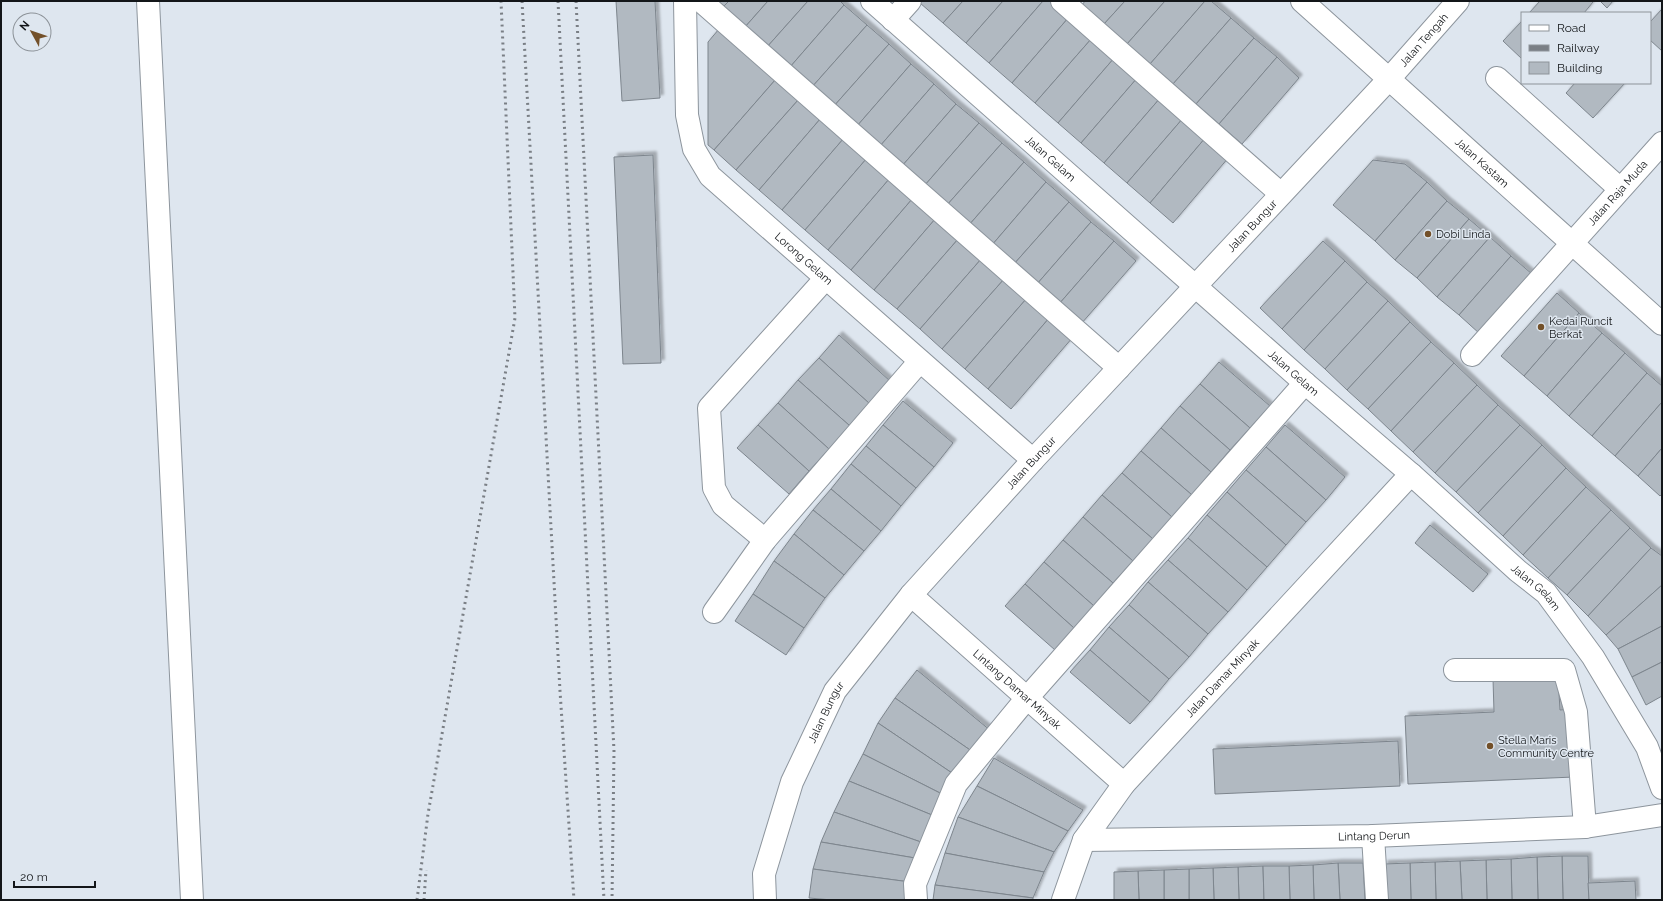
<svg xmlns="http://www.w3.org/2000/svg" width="1663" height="901" viewBox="0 0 1663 901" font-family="Raleway,sans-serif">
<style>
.building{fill:#b1b9c1;stroke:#7d858d;filter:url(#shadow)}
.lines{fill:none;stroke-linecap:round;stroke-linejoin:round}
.minor-casing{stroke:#8d959d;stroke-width:24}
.minor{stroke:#fff;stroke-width:22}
.rail{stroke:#7a7f85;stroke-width:3;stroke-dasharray:2 4;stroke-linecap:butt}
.poi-dot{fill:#735029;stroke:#dee6ef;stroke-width:1.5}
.labels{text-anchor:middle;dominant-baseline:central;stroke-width:3;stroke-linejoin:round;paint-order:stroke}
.street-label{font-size:11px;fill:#131619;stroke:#dee6ef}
.poi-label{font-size:11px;fill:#131619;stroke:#dee6ef;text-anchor:start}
</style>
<defs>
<filter id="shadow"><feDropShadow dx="3.5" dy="-3.5" stdDeviation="1" flood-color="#0004"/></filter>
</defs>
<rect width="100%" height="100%" fill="#dee6ef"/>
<!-- building -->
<g class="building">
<polygon points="616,1 655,1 660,98 622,101"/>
<polygon points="714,1 729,1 722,8"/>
<polygon points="729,1 768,1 745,27 722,8"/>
<polygon points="768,1 808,1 767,47 745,27"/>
<polygon points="808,1 840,1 844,5 790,67 767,47"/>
<polygon points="922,1 963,1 943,23 920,3"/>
<polygon points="963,1 1003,1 966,43 943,23"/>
<polygon points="1003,1 1043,1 989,63 966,43"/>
<polygon points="1043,1 1050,1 1069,17 1012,83 989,63"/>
<polygon points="1085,1 1125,1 1104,24 1082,5"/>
<polygon points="1125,1 1165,1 1127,44 1104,24"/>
<polygon points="1165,1 1205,1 1150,64 1127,44"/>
<polygon points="1205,1 1211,1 1231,18 1173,84 1150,64"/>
<polygon points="1540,1 1592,1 1593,2 1584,13 1529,13"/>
<polygon points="1600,1 1613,1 1607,8"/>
<polygon points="844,5 867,25 812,87 790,67"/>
<polygon points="1662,9 1662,51 1650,40 1650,22"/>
<polygon points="1069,17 1092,38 1035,103 1012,83"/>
<polygon points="1231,18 1254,38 1196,104 1173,84"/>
<polygon points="1522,21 1522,59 1503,41"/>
<polygon points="867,25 889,44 834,106 812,87"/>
<polygon points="719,29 776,79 714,150 708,145 708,42"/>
<polygon points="1092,38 1115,57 1058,123 1035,103"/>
<polygon points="1254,38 1277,57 1219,124 1196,104"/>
<polygon points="889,44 911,64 857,126 834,106"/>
<polygon points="1115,57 1138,77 1081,143 1058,123"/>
<polygon points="1277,57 1299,78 1242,144 1219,124"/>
<polygon points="911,64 934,84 880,146 857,126"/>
<polygon points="1138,77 1161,97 1104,163 1081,143"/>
<polygon points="776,79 799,99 736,170 714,150"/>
<polygon points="1575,83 1625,83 1593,118 1566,93"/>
<polygon points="934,84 956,104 902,166 880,146"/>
<polygon points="1161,97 1184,117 1127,183 1104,163"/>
<polygon points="799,99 821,118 759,190 736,170"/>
<polygon points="956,104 979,123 925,185 902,166"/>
<polygon points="1184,117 1206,137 1150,203 1127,183"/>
<polygon points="821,118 844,138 782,210 759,190"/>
<polygon points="979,123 1002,143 947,205 925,185"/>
<polygon points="1206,137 1229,157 1173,223 1150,203"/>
<polygon points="844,138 867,158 805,230 782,210"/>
<polygon points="1002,143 1024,162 969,225 947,205"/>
<polygon points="653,155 661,363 623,364 614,157"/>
<polygon points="867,158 890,178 828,250 805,230"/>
<polygon points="1373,160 1405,164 1427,182 1375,241 1333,205"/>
<polygon points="1024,162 1046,182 992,245 969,225"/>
<polygon points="890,178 913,198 851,270 828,250"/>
<polygon points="1046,182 1069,202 1014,264 992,245"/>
<polygon points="1427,182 1447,201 1395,260 1375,241"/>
<polygon points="913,198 936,218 874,290 851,270"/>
<polygon points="1447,201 1469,219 1417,278 1395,260"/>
<polygon points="1069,202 1091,222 1037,284 1014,264"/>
<polygon points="936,218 959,238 897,309 874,290"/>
<polygon points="1469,219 1490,237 1437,297 1417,278"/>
<polygon points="1091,222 1114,241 1059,304 1037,284"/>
<polygon points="1490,237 1511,256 1459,315 1437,297"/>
<polygon points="959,238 982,258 920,329 897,309"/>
<polygon points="1114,241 1136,261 1081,324 1059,304"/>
<polygon points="1323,241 1345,261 1282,329 1260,308"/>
<polygon points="1511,256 1532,274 1480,334 1459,315"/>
<polygon points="982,258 1005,278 942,349 920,329"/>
<polygon points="1345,261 1367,282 1304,350 1282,329"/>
<polygon points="1005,278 1027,298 965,369 942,349"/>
<polygon points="1367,282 1388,301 1325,369 1304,350"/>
<polygon points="1557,293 1579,313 1524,376 1501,356"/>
<polygon points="1027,298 1050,317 988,389 965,369"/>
<polygon points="1388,301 1410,322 1347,390 1325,369"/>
<polygon points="1579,313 1602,333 1547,396 1524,376"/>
<polygon points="1050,317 1073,337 1011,409 988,389"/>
<polygon points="1410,322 1431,342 1368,409 1347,390"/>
<polygon points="1602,333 1625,353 1569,416 1547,396"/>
<polygon points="839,335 890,381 870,404 819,358"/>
<polygon points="1431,342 1454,363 1391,431 1368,409"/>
<polygon points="1625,353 1647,373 1592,436 1569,416"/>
<polygon points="819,358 870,404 850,426 798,380"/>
<polygon points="1219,362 1270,406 1250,428 1200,384"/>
<polygon points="1454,363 1477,385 1413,452 1391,431"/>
<polygon points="1647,373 1662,386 1662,402 1615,456 1592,436"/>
<polygon points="798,380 850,426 829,449 778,403"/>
<polygon points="1200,384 1250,428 1230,450 1180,406"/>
<polygon points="1477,385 1498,405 1435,473 1413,452"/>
<polygon points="903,401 953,443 934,467 883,425"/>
<polygon points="1662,402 1662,448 1638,476 1615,456"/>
<polygon points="778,403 829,449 809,471 758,425"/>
<polygon points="1498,405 1520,425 1456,492 1435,473"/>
<polygon points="1180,406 1230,450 1211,472 1161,428"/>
<polygon points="758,425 809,471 789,494 737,448"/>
<polygon points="883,425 934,467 916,488 866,446"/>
<polygon points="1285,425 1345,477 1326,500 1266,447"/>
<polygon points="1520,425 1542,445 1478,513 1456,492"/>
<polygon points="1161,428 1211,472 1192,495 1141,451"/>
<polygon points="1542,445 1566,468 1503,536 1478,513"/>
<polygon points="866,446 916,488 901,506 851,464"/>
<polygon points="1266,447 1326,500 1306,522 1246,470"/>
<polygon points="1662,448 1662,494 1660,496 1638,476"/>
<polygon points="1141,451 1192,495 1172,517 1122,473"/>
<polygon points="851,464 901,506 881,531 831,489"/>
<polygon points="1566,468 1586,487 1523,555 1503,536"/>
<polygon points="1246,470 1306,522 1286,545 1227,492"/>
<polygon points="1122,473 1172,517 1153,539 1102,495"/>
<polygon points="1586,487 1611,510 1548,578 1523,555"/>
<polygon points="831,489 881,531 864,551 813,510"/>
<polygon points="1227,492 1286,545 1267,567 1207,515"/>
<polygon points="1102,495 1153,539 1133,561 1083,517"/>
<polygon points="813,510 864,551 844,575 794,534"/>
<polygon points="1611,510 1630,528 1567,595 1548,578"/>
<polygon points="1207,515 1267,567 1247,590 1188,538"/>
<polygon points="1083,517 1133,561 1113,583 1063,540"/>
<polygon points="1430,525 1488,574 1473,592 1415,543"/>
<polygon points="1630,528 1651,548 1588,616 1567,595"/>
<polygon points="794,534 844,575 825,598 774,561"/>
<polygon points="1188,538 1247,590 1228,612 1168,560"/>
<polygon points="1063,540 1113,583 1094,606 1044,562"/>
<polygon points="1651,548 1662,556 1662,585 1606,635 1588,616"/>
<polygon points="1168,560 1228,612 1208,634 1148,582"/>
<polygon points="774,561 825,598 804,628 753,594"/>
<polygon points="1044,562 1094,606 1074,628 1025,584"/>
<polygon points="1148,582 1208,634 1189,657 1129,605"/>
<polygon points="1025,584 1074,628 1055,650 1005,606"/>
<polygon points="1662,585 1662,626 1618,649 1606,635"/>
<polygon points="753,594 804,628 786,655 735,621"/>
<polygon points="1129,605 1189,657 1169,679 1109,627"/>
<polygon points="1662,626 1662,662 1632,677 1618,649"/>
<polygon points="1109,627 1169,679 1150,702 1090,650"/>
<polygon points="1090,650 1150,702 1130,724 1070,672"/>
<polygon points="1662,662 1662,696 1646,705 1632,677"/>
<polygon points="917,670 991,731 973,752 895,698"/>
<polygon points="1558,676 1560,710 1571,709 1574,777 1408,784 1405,716 1494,712 1493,679"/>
<polygon points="895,698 973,752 955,775 878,723"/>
<polygon points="878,723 955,775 942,794 863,754"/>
<polygon points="1398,741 1400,786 1215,794 1213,749"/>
<polygon points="863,754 942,794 932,815 849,781"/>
<polygon points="994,758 1083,810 1068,831 977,786"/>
<polygon points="849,781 932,815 921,842 834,812"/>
<polygon points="977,786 1068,831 1054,852 958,817"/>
<polygon points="834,812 921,842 915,858 821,842"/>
<polygon points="958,817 1054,852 1044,872 945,853"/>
<polygon points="821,842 915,858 910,882 813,869"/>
<polygon points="945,853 1044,872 1033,898 935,885"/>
<polygon points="1562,856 1588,856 1589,900 1563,900"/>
<polygon points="1562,856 1563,900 1538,900 1537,857"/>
<polygon points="1537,857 1538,900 1512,900 1511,859"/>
<polygon points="1511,859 1512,900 1487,900 1486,860"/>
<polygon points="1486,860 1487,900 1462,900 1460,861"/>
<polygon points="1460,861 1462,900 1436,900 1435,862"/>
<polygon points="1435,862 1436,900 1411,900 1410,863"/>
<polygon points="1338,863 1363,863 1365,900 1340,900"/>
<polygon points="1338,863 1340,900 1314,900 1313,865"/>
<polygon points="1410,863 1411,900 1385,900 1384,864"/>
<polygon points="1313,865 1314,900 1290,900 1289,866"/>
<polygon points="1263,866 1264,900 1239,900 1238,867"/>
<polygon points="1263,866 1289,866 1290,900 1264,900"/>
<polygon points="1238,867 1239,900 1214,900 1213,868"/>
<polygon points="1213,868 1214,900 1189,900 1189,869"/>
<polygon points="813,869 910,882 906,900 832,900 809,898"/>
<polygon points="1189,869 1189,900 1164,900 1164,870"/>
<polygon points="1164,870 1164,900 1139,900 1138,871"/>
<polygon points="1138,871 1139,900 1114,900 1114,872"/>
<polygon points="1635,881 1636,900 1589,900 1588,883"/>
<polygon points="935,885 1033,898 1033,900 933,900"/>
</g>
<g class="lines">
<defs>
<g id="minor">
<polyline points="148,1 192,900"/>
<path id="s1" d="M685,1L687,115L694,149L710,176L1033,460"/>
<polyline points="701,1 1119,368"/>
<path id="s2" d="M872,1L1305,383L1411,474L1518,571L1546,593L1593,657L1647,747L1662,788"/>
<polyline points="1062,1 1281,194"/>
<path id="s3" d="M1302,1L1662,324"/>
<polyline points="893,20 910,1"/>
<polyline points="1497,78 1620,189"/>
<path id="s4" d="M1472,355L1662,143"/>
<polyline points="765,540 723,505 714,488 709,408 826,278"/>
<path id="s5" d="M911,595L1124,784"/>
<polyline points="714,612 765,540 920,361"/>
<polyline points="1455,670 1564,670 1576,712 1585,827"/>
<polyline points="1373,836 1377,900"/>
<path id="s6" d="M1084,840L1373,836L1585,827L1662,815"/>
<path id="s7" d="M765,900L764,874L792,782L835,691L911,595L1033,460L1389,79L1458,1"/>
<polyline points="916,900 915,884 956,784 1027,698 1305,383"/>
<path id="s8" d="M1063,900L1084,840L1124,784L1411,474"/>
</g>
</defs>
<!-- minor casing -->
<use href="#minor" class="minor-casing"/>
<!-- minor -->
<use href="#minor" class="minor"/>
<!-- rail -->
<g class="rail">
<polyline points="522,1 560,691 574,900"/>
<polyline points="558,1 604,900"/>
<polyline points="576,1 614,751 612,900"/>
<polyline points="417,900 428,814 515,318 501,1"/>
<polyline points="424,900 426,870"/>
</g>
</g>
<!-- markers -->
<g class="poi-dot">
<circle cx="1428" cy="234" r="4"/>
<circle cx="1541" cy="327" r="4"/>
<circle cx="1490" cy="746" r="4"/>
</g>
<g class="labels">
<!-- street labels -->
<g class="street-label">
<text stroke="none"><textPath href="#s7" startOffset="1101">Jalan Tengah</textPath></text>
<text stroke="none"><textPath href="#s2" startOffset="238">Jalan Gelam</textPath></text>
<text stroke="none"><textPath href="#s3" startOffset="242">Jalan Kastam</textPath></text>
<text stroke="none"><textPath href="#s4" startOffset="218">Jalan Raja Muda</textPath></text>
<text stroke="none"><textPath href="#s7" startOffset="848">Jalan Bungur</textPath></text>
<text stroke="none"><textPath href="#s1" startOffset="305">Lorong Gelam</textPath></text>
<text stroke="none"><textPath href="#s2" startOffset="562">Jalan Gelam</textPath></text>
<text stroke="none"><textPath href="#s7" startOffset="524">Jalan Bungur</textPath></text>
<text stroke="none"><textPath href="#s2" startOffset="886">Jalan Gelam</textPath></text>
<text stroke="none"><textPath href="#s8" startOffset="277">Jalan Damar Minyak</textPath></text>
<text stroke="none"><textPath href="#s5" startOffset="142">Lintang Damar Minyak</textPath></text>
<text stroke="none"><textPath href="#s7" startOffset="200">Jalan Bungur</textPath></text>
<text stroke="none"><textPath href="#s6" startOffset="290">Lintang Derun</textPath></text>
</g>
<!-- poi labels -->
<g class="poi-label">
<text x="1436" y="234">Dobi Linda</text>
<text x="1549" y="321">Kedai Runcit<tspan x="1549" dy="13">Berkat</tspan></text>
<text x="1498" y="740">Stella Maris<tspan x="1498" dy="13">Community Centre</tspan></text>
</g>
</g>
<!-- border -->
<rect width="1663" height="901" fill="none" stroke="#131619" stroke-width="4"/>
<!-- legend -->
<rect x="1521" y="12" width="130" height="72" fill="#dee6ef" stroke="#8d9399"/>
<rect x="1529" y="25" width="20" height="6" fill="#ffffff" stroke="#8d9399"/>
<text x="1557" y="32" font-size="12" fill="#131619">Road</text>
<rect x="1529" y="45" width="20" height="6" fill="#7a7f85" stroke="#8d9399"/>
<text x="1557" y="52" font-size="12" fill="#131619">Railway</text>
<rect x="1529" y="62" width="20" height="12" fill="#b1b9c1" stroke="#8d9399"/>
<text x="1557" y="72" font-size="12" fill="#131619">Building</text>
<!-- north arrow -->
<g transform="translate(32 32) rotate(310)"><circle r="19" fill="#dee6ef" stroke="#8d9399"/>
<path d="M0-3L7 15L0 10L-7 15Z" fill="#735029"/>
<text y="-6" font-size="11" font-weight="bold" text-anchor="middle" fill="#131619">N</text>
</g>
<!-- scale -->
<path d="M14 881v6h81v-6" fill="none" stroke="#131619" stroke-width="2"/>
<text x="20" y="881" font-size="12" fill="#131619" stroke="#dee6ef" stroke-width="3" paint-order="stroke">20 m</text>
</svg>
